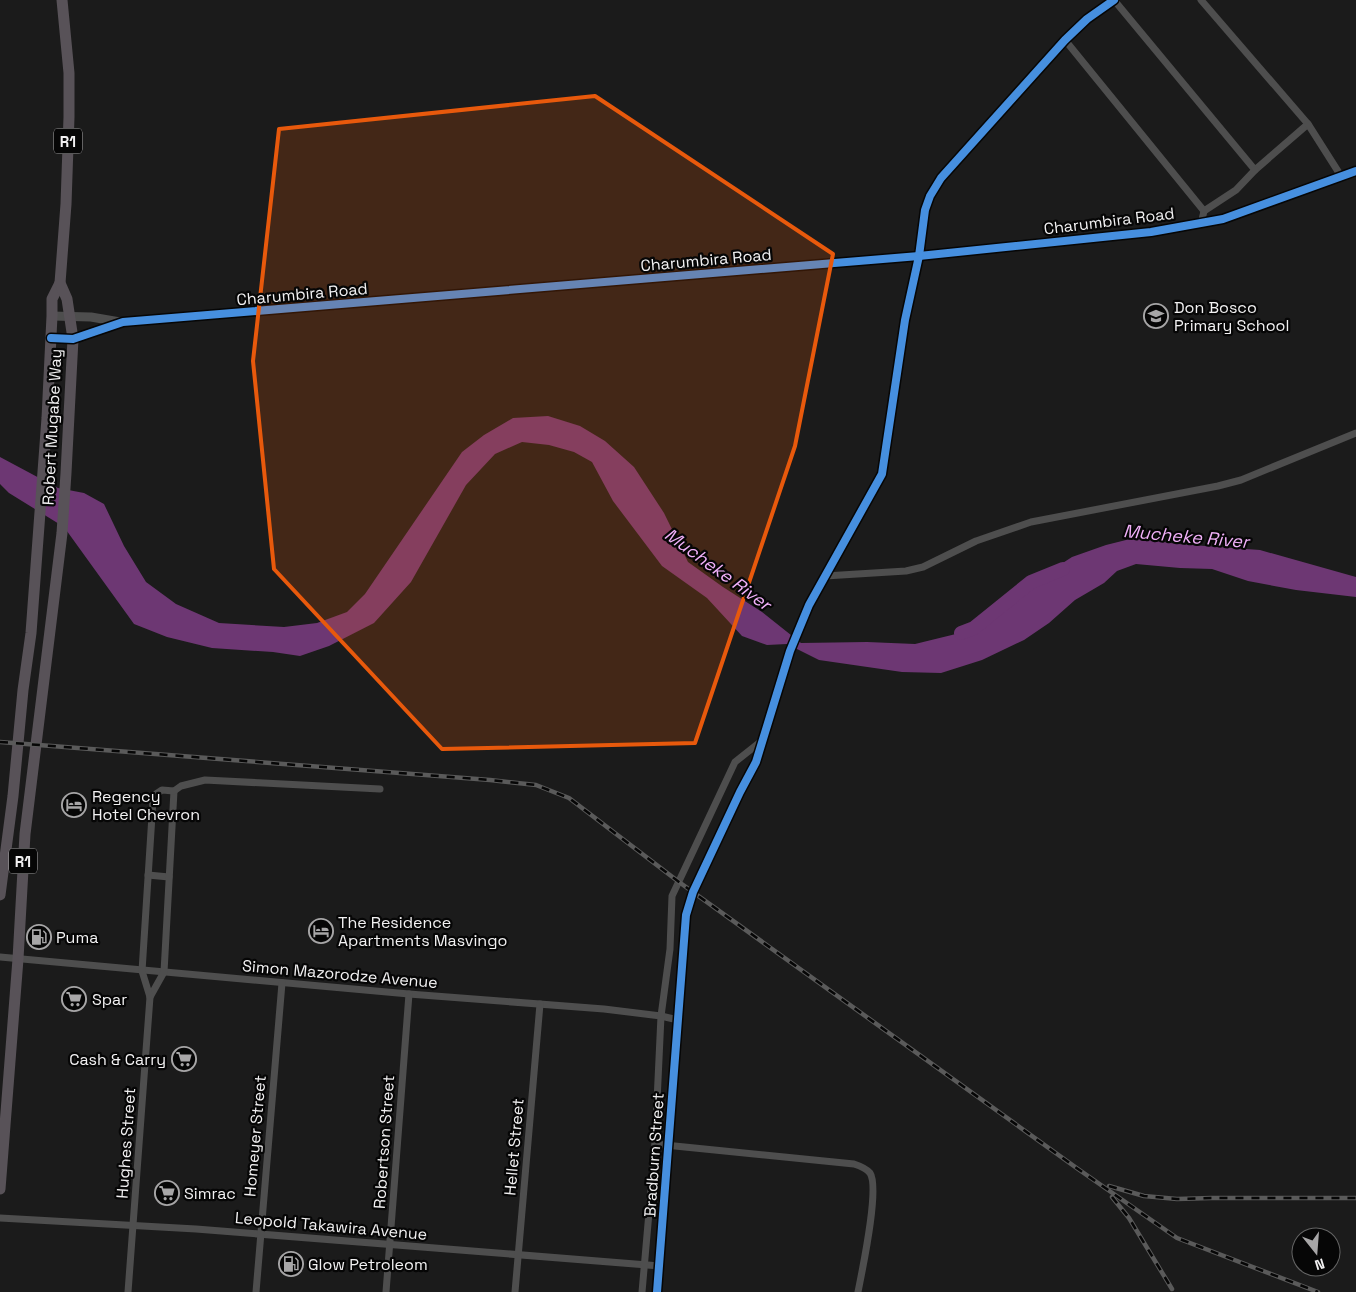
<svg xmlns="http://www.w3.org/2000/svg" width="1356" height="1292" viewBox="0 0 1356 1292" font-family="'Space Grotesk',sans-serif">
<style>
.water{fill:#6d3773}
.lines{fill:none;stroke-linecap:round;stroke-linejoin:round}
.river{stroke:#6d3773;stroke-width:14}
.minor{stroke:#4e4e4e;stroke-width:7}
.tertiary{stroke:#4e4e4e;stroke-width:9}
.trunk{stroke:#585258;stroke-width:11}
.rail-casing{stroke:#5a5a5a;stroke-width:4.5}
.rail{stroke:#060606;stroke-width:2.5;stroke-dasharray:8;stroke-linecap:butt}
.cycleway-casing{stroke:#060606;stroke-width:11}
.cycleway{stroke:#468fdf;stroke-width:8}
.marked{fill:#e8590c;fill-opacity:0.2;stroke:#e8590c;stroke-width:4;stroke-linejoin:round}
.labels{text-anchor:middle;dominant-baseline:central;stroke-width:4.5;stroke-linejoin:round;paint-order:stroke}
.shield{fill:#060606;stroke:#abaaab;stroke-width:1}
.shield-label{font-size:15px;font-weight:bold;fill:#f2f1f2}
.street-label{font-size:16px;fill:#f2f1f2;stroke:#060606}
.poi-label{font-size:16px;fill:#f2f1f2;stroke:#060606;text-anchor:start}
.water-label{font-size:18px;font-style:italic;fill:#f1b0f9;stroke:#060606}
</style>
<rect width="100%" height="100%" fill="#1b1b1b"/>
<!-- water -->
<polygon class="water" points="548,416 580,426 605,441 634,467 664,513 688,562 723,587 762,612 801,643 867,642 915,644 964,632 996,616 1027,592 1055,568 1072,557 1106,545 1134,538 1178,544 1260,550 1356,577 1356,597 1296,590 1248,581 1212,569 1180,568 1136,564 1117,571 1104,583 1075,600 1049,623 1024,640 982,660 941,673 902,672 819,660 787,644 767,645 742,636 707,598 662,566 613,501 592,462 574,452 549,445 522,442 495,454 466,485 411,582 374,623 329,646 300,656 273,652 212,648 167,637 134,624 64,527 9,493 0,484 0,457 58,488 84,493 104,504 124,546 146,582 176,604 219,623 284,627 317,623 347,612 365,594 462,452 484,435 513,418"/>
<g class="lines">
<!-- river -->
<polyline class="river" points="961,633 974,628 1031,582 1063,569"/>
<!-- minor -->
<g class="minor">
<polyline points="1114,0 1255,170 1308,124"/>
<polyline points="1201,0 1308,124 1341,176"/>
<polyline points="1065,40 1204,211"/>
<polyline points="1201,224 1204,211 1236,190 1255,170"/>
<polyline points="825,576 906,571 923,567 976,541 1031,522 1218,486 1241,480 1356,433"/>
<polyline points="148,875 169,877"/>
<polyline points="0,957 409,994 604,1009 661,1016 678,1020"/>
<polyline points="150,997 164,972 174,791"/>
<path d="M655,1144L854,1164C860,1166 866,1168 870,1173C880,1188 862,1271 858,1292"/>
<polyline points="0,1218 196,1229 660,1266"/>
<polyline points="128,1292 150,997 142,971 153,800 156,794 162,790 174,791 181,786 205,780 380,789"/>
<polyline points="256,1292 282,983"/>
<polyline points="386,1292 409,994"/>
<polyline points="515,1292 540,1004"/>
<polyline points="642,1292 655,1144 661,1016 670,949 672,896 735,762 764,739"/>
<polyline points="657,1292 686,915 693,892 740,792 756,762 790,651 809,605 882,474 905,320 919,256"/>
</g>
<!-- tertiary -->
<g class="tertiary">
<polyline points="919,256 925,210 930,196 941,178 1065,40 1087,19 1114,0"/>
<polyline points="52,316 91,317 120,322"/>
<polyline points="51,338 73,339 123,322 919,256 1151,232 1223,219 1356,171"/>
</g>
<!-- trunk -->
<g class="trunk">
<polyline points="0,895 13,796 23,690 31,633 47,418 52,316 52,299 60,283"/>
<polyline points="0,1189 18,959 25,834 62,533 66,473 73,339 67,299 60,283 66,204 69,117 69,73 62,0"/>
</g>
<defs>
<g id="rail">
<polyline points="0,742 490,780 536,785 569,798 679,882 1078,1169 1177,1238 1318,1292"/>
<polyline points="1109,1186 1144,1196 1177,1199 1211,1198 1356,1198"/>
<polyline points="1112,1197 1129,1218 1172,1289"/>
</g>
</defs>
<!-- rail casing -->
<use href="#rail" class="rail-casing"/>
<!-- rail -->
<use href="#rail" class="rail"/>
<defs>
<g id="cycleway">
<polyline points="51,338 73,339 123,322 919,256 1151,232 1223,219 1356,171"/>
<polyline points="657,1292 686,915 693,892 740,792 756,762 790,651 809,605 882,474 905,320 919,256 925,210 930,196 941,178 1065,40 1087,19 1114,0"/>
</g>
</defs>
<!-- cycleway casing -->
<use href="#cycleway" class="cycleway-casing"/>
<!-- cycleway -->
<use href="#cycleway" class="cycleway"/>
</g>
<!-- marked area -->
<path class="marked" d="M595,96L833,254L795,446L695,743L442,749L274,569L253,361L279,129Z"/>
<!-- icons -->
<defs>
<symbol id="school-ring" viewBox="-11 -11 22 22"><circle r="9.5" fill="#060606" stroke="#a7a6a7" stroke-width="1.5"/><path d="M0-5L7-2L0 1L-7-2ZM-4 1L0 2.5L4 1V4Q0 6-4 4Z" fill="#a7a6a7"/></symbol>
<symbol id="hotel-ring" viewBox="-11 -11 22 22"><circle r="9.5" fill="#060606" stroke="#a7a6a7" stroke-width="1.5"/><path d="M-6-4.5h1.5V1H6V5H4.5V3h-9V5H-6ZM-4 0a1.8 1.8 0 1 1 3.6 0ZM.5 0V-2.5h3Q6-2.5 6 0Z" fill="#a7a6a7"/></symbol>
<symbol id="fuel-ring" viewBox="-11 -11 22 22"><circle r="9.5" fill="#060606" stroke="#a7a6a7" stroke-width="1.5"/><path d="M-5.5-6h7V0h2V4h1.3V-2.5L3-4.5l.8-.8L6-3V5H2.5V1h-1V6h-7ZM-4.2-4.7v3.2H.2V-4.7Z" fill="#a7a6a7"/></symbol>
<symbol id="supermarket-ring" viewBox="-11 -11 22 22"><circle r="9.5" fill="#060606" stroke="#a7a6a7" stroke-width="1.5"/><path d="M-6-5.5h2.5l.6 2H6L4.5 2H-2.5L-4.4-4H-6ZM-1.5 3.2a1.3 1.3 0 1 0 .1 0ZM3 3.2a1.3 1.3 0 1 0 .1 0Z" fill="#a7a6a7"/></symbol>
</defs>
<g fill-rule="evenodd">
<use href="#school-ring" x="1142" y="302" width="28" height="28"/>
<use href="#hotel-ring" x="60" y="791" width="28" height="28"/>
<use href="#hotel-ring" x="307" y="917" width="28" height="28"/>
<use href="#fuel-ring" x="25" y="923" width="28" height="28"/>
<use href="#supermarket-ring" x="60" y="985" width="28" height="28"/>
<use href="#supermarket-ring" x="170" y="1045" width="28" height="28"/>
<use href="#supermarket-ring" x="153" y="1179" width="28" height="28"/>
<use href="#fuel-ring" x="277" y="1250" width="28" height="28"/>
</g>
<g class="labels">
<!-- shield labels -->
<g class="shield">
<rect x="54" y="128.5" width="28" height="25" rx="4"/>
<rect x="9" y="848.5" width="28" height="25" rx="4"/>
</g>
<g class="shield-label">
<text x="68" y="141">R1</text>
<text x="23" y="861">R1</text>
</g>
<!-- street labels -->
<g class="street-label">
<text transform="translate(1109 221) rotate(-7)">Charumbira Road</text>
<text transform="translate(706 260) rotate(-5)">Charumbira Road</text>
<text transform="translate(302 294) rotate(-5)">Charumbira Road</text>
<text transform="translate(52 427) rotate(-87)">Robert Mugabe Way</text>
<text transform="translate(340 974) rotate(5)">Simon Mazorodze Avenue</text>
<text transform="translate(255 1136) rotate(-85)">Homeyer Street</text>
<text transform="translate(384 1142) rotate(-86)">Robertson Street</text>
<text transform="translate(126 1143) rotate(-86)">Hughes Street</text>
<text transform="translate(514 1147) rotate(-85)">Hellet Street</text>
<text transform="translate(654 1155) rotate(-86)">Bradburn Street</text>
<text transform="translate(331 1226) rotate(5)">Leopold Takawira Avenue</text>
</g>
<!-- poi labels -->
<g class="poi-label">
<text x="1174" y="307">Don Bosco<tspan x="1174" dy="18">Primary School</tspan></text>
<text x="92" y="796">Regency<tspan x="92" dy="18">Hotel Chevron</tspan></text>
<text x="338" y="922">The Residence<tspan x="338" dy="18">Apartments Masvingo</tspan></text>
<text x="56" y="937">Puma</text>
<text x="92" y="999">Spar</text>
<text x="166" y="1059" text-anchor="end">Cash &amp; Carry</text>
<text x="184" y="1193">Simrac</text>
<text x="308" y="1264">Glow Petroleom</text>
</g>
<!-- water labels -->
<g class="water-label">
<text transform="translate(1186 536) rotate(5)">Mucheke River</text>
<text transform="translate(718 569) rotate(36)">Mucheke River</text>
</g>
</g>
<!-- north arrow -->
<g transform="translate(1316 1252) rotate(163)"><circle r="24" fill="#060606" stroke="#646464"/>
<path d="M0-4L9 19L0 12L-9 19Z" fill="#a7a6a7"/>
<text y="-8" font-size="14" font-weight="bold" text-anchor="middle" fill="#f2f1f2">N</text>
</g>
</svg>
